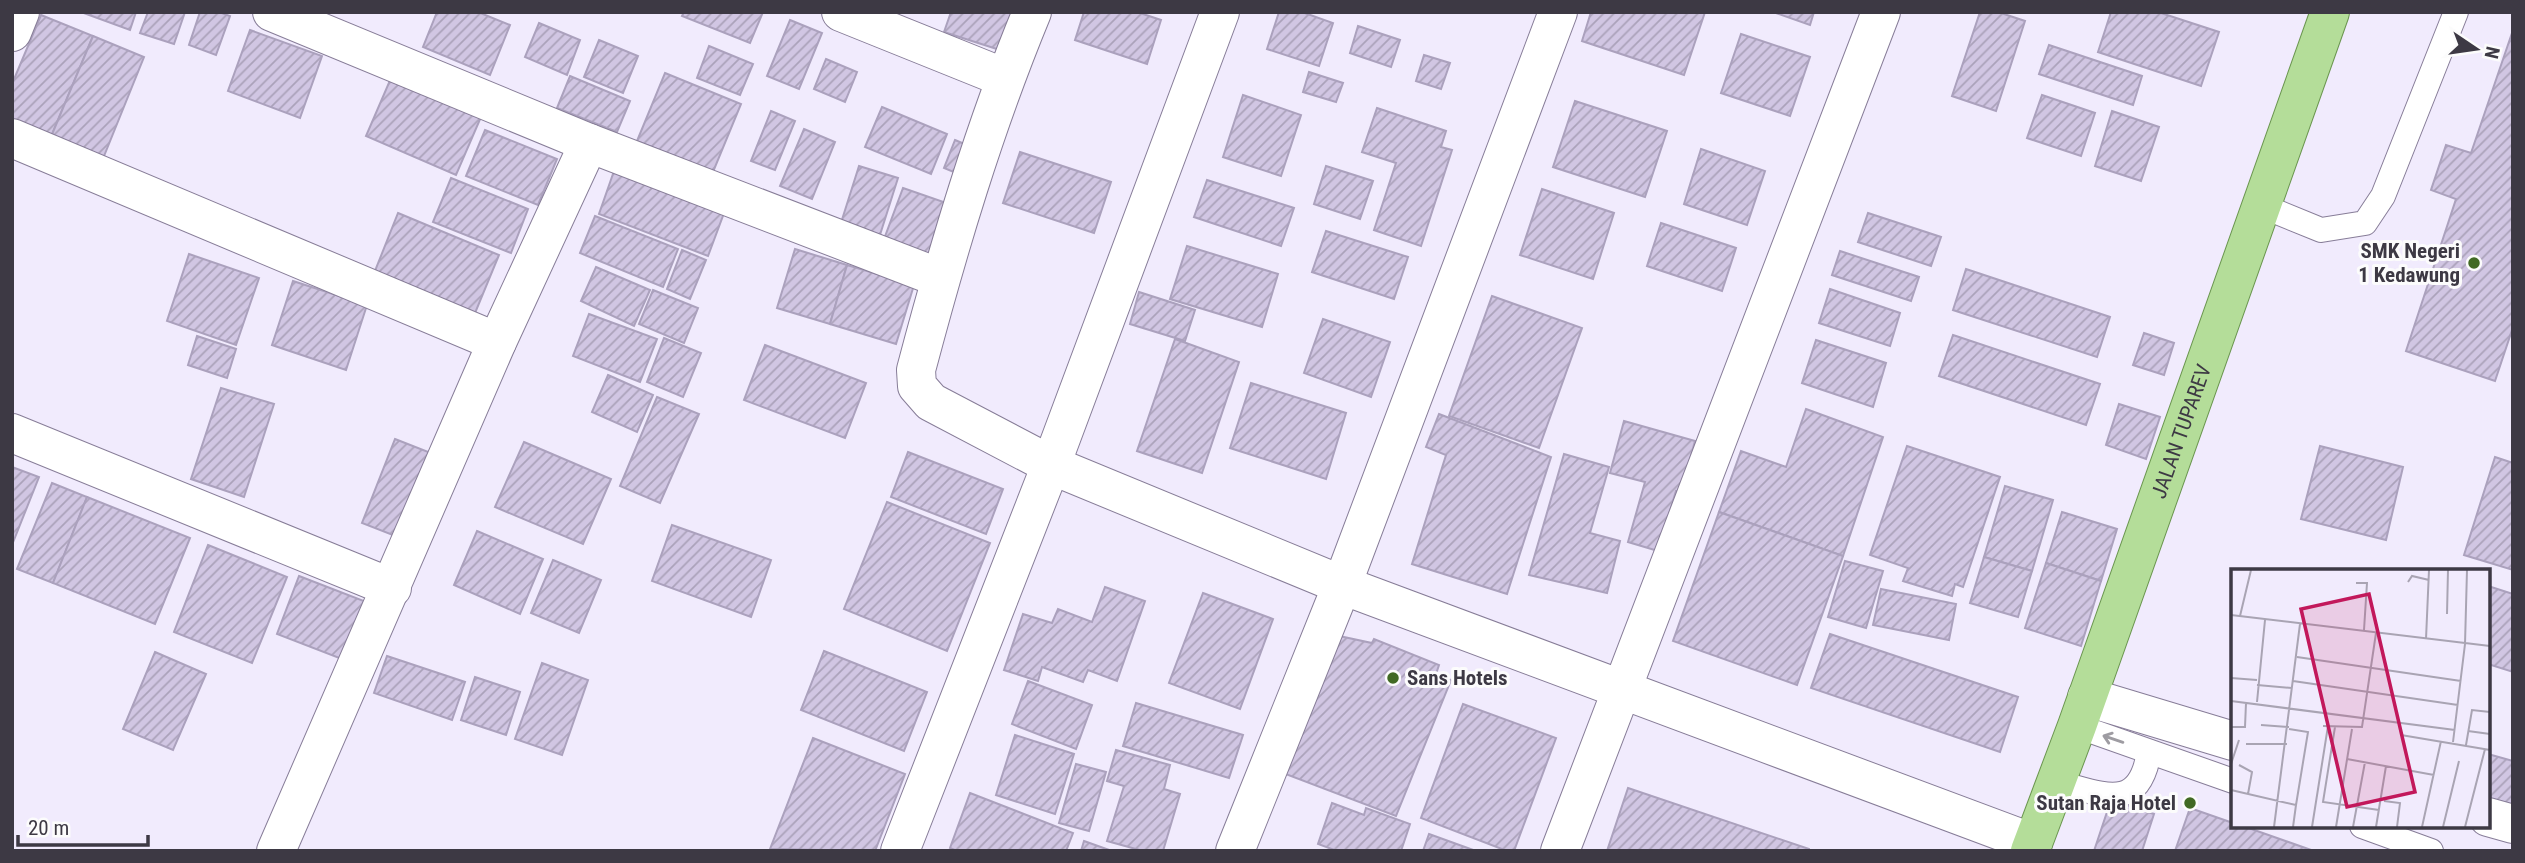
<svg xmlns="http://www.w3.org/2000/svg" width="2525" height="863" viewBox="0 0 2525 863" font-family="'Roboto Condensed',sans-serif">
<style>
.building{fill:url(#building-hatch);stroke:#aba1bd;stroke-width:2}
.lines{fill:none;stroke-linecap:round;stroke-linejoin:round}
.service-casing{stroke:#877d98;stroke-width:26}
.minor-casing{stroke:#877d98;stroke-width:40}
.primary-casing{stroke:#6a954f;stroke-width:40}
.service{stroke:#fff;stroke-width:24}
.minor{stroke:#fff;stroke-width:38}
.primary{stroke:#b4dd99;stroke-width:38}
.oneway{stroke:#9e9ca2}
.poi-dot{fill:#416924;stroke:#fcfcfc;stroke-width:2.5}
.labels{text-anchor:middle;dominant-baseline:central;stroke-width:6;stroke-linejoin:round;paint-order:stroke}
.poi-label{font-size:21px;font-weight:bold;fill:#3d3944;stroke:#fcfcfc;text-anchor:end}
.street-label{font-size:21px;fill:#3d3944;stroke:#fcfcfc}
.inset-road{fill:none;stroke:#a9a4b3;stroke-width:2}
.view{fill:#c2185b;fill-opacity:0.15;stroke:#c2185b;stroke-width:3.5}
.inset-edge{fill:none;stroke:#3d3944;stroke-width:3.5}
</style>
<defs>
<pattern id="building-hatch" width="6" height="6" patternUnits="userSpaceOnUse" patternTransform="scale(1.75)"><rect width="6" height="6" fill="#d1c6e3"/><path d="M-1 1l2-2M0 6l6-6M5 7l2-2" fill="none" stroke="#aba2ba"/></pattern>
</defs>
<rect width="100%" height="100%" fill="#f1ebfd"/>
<!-- building -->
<g class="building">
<polygon points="81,12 136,12 130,30"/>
<polygon points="148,12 185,12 174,44 140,33"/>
<polygon points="200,12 219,12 230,16 216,55 189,45"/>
<polygon points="437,12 478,12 510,25 490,75 423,47"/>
<polygon points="684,12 763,12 750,43 682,16"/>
<polygon points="951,12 1016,12 1003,51 944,32"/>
<polygon points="1084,12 1137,12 1161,20 1147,64 1075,40"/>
<polygon points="1279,12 1302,12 1333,23 1319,66 1267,49"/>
<polygon points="1591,12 1705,12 1684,75 1582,41"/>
<polygon points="1773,12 1814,12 1810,25"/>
<polygon points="1980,12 1998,12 2025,21 1996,111 1952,96"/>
<polygon points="2111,12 2158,12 2219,32 2201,86 2098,52"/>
<polygon points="41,15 93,36 48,144 12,129 12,84"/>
<polygon points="790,20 822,33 799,89 767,76"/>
<polygon points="539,23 580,40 567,75 525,57"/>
<polygon points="1358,26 1400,40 1391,67 1350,53"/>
<polygon points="250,30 322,56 300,118 228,91"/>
<polygon points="2513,30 2513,327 2495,381 2406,351 2456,199 2431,190 2446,145 2471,153"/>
<polygon points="1741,34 1810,57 1790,116 1721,93"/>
<polygon points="93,36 144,57 100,166 48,144"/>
<polygon points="599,40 638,56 623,93 584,77"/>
<polygon points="2049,45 2142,76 2133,105 2039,74"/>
<polygon points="709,46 753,64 740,95 697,78"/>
<polygon points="1424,55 1450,63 1441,89 1416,81"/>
<polygon points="826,59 857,72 845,102 814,89"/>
<polygon points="1309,72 1343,83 1336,102 1303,92"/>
<polygon points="665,73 741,104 713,172 637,141"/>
<polygon points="570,76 630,101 617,132 557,108"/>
<polygon points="391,78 481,117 456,175 366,136"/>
<polygon points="1243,95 1301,115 1281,176 1223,157"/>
<polygon points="2042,95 2095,113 2081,156 2027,138"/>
<polygon points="1575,101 1667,131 1645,197 1553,167"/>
<polygon points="882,107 947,134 931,174 865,147"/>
<polygon points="1377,108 1446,131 1441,147 1452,150 1421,246 1374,230 1396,163 1362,152"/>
<polygon points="771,111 795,121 775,170 751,161"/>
<polygon points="2112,111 2159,127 2141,181 2095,166"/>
<polygon points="804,129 835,142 812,199 780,186"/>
<polygon points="485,130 557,159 538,205 466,176"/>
<polygon points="955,140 979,150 968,178 944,168"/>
<polygon points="1701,149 1765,171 1747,225 1684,204"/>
<polygon points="1020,152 1111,182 1094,233 1003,203"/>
<polygon points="859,166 898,178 879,238 840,226"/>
<polygon points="1326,166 1373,181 1360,219 1314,204"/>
<polygon points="614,171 724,213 708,256 599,214"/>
<polygon points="451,178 528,209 511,253 433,222"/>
<polygon points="1207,180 1294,208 1281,246 1194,217"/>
<polygon points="903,188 961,208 941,263 883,242"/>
<polygon points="1542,189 1614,213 1593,279 1520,255"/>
<polygon points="398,213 499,255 473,318 373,276"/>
<polygon points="1868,213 1941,237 1931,266 1858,242"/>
<polygon points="595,216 678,249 663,287 580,253"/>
<polygon points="1661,223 1736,248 1722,291 1647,266"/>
<polygon points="1326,231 1408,257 1394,299 1312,272"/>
<polygon points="1187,246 1278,274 1262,327 1170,299"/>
<polygon points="795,249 847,265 830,324 777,308"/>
<polygon points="682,250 706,260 690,299 667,289"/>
<polygon points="1840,251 1919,277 1911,301 1832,275"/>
<polygon points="189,254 259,278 236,345 167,321"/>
<polygon points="847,265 914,285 896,344 830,324"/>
<polygon points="596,267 650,290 634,326 581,301"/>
<polygon points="1966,269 2110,317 2097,357 1953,310"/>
<polygon points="293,281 367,305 346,370 272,345"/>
<polygon points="1830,289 1900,313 1890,346 1819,323"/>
<polygon points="653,290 698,308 684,343 639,324"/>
<polygon points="1139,292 1195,310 1185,341 1130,324"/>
<polygon points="1492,296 1582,328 1539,448 1449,416"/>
<polygon points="589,314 657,339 640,382 573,356"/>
<polygon points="1323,319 1390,342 1371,397 1304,373"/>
<polygon points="2144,333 2174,343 2164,375 2133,365"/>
<polygon points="1953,335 2100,384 2086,425 1939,376"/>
<polygon points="197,336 236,349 227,378 188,365"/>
<polygon points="664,338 701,353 683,397 647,382"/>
<polygon points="1175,339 1239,362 1202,473 1137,451"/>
<polygon points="1816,340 1886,363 1873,407 1802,383"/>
<polygon points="765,345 866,383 845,438 744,400"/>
<polygon points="608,375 653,395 637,432 592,412"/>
<polygon points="1251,383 1346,413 1326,479 1230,448"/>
<polygon points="221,388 274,404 244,497 191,479"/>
<polygon points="657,397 699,414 660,503 620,486"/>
<polygon points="2119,404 2160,417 2146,459 2106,445"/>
<polygon points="1806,409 1883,437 1843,556 1719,512 1741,451 1786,467"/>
<polygon points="1439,414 1551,457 1507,594 1412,564 1446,455 1426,447"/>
<polygon points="1624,421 1695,441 1681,492 1676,491 1658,551 1628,542 1645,482 1610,473"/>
<polygon points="395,439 436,455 403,539 362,523"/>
<polygon points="524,442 611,479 583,544 495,507"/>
<polygon points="1907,446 2000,477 1963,587 1955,584 1952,596 1903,581 1908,568 1870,555"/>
<polygon points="2320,446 2403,467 2386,540 2301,519"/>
<polygon points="908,452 1003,489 986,534 891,497"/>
<polygon points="1564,454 1609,467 1590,533 1620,541 1607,593 1529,575"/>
<polygon points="2495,457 2513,463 2513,570 2464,555"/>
<polygon points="12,467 39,477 12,545"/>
<polygon points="52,483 87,497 53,583 17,569"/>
<polygon points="2005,486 2053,500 2032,571 1984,557"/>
<polygon points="87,497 190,538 155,624 53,583"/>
<polygon points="887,502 990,543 947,651 844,609"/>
<polygon points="1719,512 1843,556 1797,685 1673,641"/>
<polygon points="2062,512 2117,529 2101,581 2046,563"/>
<polygon points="672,525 771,560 751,617 652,581"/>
<polygon points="477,531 543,559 520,614 454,585"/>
<polygon points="208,545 287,577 252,663 174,632"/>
<polygon points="1984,557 2032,571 2018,617 1970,603"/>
<polygon points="553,560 601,580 579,633 531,613"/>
<polygon points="1845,561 1883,571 1866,628 1828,617"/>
<polygon points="2046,563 2101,581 2081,646 2025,628"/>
<polygon points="299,576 369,603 347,661 277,634"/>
<polygon points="2488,586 2513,594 2513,672 2488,664"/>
<polygon points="1105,587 1145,601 1117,681 1088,670 1083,682 1042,667 1038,681 1004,670 1023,614 1052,623 1058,609 1092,622"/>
<polygon points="1881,589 1956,604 1949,640 1873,625"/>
<polygon points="1203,593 1273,619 1240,709 1169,683"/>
<polygon points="1330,634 1372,643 1374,639 1439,665 1436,674 1451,680 1396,816 1275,770"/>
<polygon points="1830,634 2018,697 2000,752 1811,688"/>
<polygon points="824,651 927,692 904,751 801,710"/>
<polygon points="155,652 206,674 173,750 123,729"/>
<polygon points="387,656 465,682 452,720 374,693"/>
<polygon points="542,663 588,680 562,755 515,739"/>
<polygon points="475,677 520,692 506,735 461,720"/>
<polygon points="1028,681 1092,705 1076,749 1012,724"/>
<polygon points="1136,703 1243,735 1229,778 1123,746"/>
<polygon points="1463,704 1556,738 1514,851 1507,851 1421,818"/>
<polygon points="1015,735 1074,754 1055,814 996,795"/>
<polygon points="813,738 905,774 875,851 770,849"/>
<polygon points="1116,750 1170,765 1164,789 1180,794 1163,851 1143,851 1107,841 1124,786 1107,781"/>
<polygon points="2488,754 2513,761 2513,810 2488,809"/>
<polygon points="1076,764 1106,772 1089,831 1059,823"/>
<polygon points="1628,788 1809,849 1809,851 1607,851"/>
<polygon points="970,793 1073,833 1066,851 957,851 950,848"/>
<polygon points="2111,800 2154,814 2142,851 2094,851"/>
<polygon points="1332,803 1364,815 1366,808 1410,824 1401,851 1337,851 1318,844"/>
<polygon points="2190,808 2233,823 2233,826 2243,826 2314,851 2175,851"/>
<polygon points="1429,834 1476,851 1423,851"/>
<polygon points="1084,841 1112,851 1081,851"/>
</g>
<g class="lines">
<defs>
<g id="service">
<polyline points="2262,206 2321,230 2365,223 2383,196 2456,12"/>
<polyline points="2077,726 2233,781"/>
<path d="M2055,782C2101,793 2139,815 2149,752"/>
<polyline points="2362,826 2431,851"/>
</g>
<g id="minor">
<polyline points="272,12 589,143 940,278"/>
<polyline points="841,12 1005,78"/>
<path d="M1032,12C984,128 948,249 916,370L917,386L931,402L1051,465L1342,585L2033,843"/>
<polyline points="12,32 20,12"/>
<polyline points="12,138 497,342"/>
<polyline points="12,433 392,588"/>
<polyline points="2087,697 2233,741"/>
<polyline points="2488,817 2513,824"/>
<polyline points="276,851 497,342 589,143"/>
<polyline points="900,851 1051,465 1220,12"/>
<polyline points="1235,851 1342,585 1558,12"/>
<polyline points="1560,851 1881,12"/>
</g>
<g id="primary">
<path id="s1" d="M2030,851L2077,726L2330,12"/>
</g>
</defs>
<!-- service casing -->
<use href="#service" class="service-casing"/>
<!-- minor casing -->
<use href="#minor" class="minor-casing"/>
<!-- primary casing -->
<use href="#primary" class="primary-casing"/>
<!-- service -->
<use href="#service" class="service"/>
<!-- minor -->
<use href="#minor" class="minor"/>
<!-- primary -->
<use href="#primary" class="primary"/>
</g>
<!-- one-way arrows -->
<defs><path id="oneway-shaft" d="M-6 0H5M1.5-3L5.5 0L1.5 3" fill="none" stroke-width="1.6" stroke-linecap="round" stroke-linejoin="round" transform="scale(1.75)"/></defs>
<use class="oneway" href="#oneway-shaft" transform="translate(2113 739) rotate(-161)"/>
<!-- markers -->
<g class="poi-dot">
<circle cx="2474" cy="263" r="7"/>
<circle cx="1393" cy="678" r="7"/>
<circle cx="2190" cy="803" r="7"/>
</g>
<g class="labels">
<!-- poi labels -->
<g class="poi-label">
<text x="2460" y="251">SMK Negeri<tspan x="2460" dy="24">1 Kedawung</tspan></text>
<text x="1407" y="678" text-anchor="start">Sans Hotels</text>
<text x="2176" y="803">Sutan Raja Hotel</text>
</g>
<!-- street labels -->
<g class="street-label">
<text stroke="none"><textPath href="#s1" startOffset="446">JALAN TUPAREV</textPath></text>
</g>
</g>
<!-- overview -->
<g transform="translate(2231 569)">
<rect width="259" height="259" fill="#f1ebfd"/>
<path class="inset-road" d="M177,13L181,7L198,11M125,14H136L133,61M216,45L217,1M0,46L259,77M9,47L20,1M195,70L198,1M66,88L230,112M0,109L26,111M62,112L227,136M26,116L61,119M0,132L224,161M26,133L34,51M30,156L58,158M92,157L131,158L145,64M0,158H14L15,134M104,158L92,233L148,241M58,160L77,163L65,236M237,162L259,165M170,166L259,181M222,173L234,75L236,1M15,175H56M235,176L241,141L259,143M116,190L203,206M0,195L8,171M8,196L21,203L17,225M0,221L65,236L62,258M153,232L169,234L166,258M43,258L69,55M81,258L97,157M105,258L121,160M122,258L134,193M145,258L155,197M191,258L210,172M212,258L228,192M234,258L254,180"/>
<path class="view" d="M138,25L184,223L116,238L70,40Z"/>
<rect width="259" height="259" class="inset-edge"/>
</g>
<!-- border -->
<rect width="2525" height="863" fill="none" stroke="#3d3944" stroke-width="28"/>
<!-- north arrow -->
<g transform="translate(2476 49) rotate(103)" stroke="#fcfcfc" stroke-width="5" paint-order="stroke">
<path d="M0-5L12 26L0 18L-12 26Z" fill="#3d3944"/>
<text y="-10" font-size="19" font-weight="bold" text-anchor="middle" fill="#3d3944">N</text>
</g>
<!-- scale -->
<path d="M18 835v10h130v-10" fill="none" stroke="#3d3944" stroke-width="3.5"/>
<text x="28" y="835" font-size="21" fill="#3d3944" stroke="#fcfcfc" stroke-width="5" paint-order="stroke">20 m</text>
</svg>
